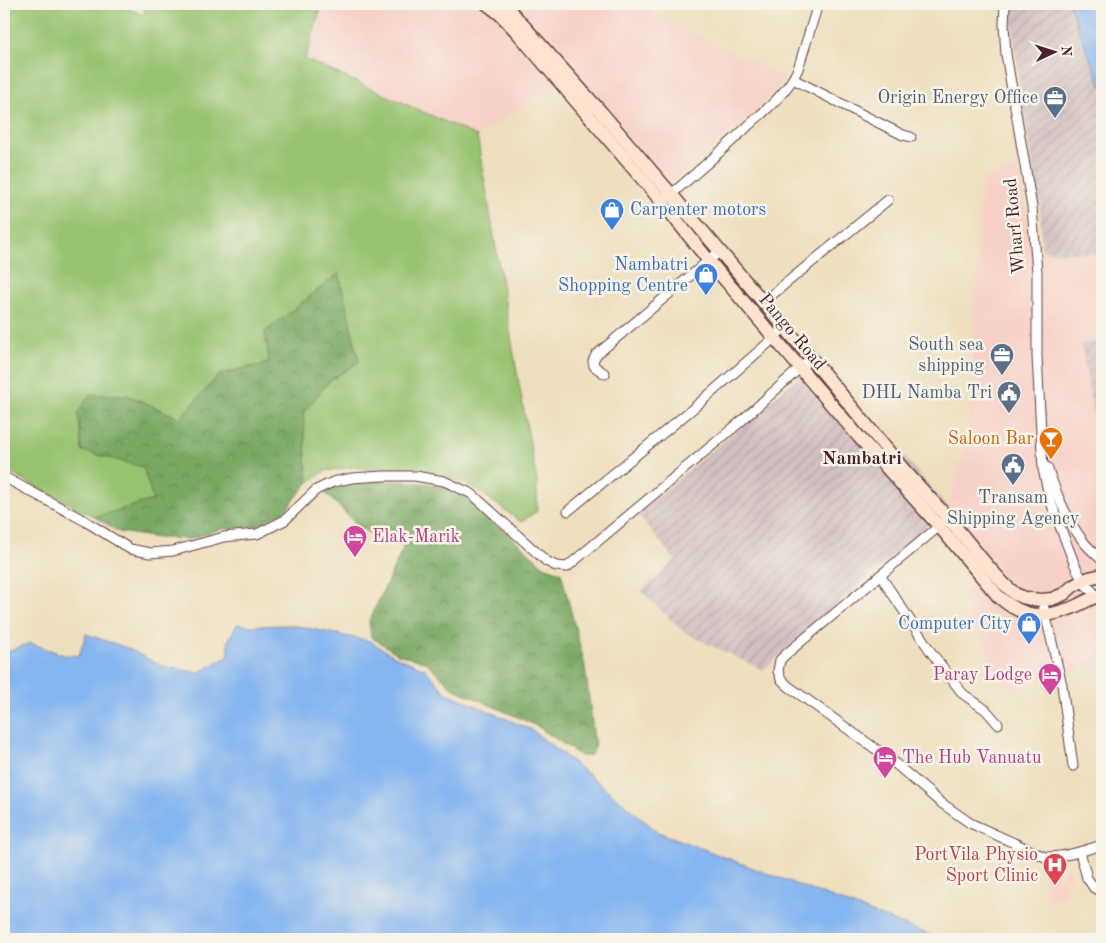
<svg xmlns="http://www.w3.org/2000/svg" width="1106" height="943" viewBox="0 0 1106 943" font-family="'Old Standard TT',serif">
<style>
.built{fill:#f7d1c8}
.industrial{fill:url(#industrial-furrows)}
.grass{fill:#97c26f;stroke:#70704d}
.forest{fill:url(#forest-crowns);stroke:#626446}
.water{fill:#84b5f0;stroke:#676a8e}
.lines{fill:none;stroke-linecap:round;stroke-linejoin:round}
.street-casing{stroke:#633c41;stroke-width:11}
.secondary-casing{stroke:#633c41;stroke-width:15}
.street{stroke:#fff;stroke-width:9}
.secondary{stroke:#fde4d0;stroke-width:12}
.labels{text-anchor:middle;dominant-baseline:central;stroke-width:5;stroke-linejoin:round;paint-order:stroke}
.service-label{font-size:18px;fill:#4e5e75;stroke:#f7f3e8;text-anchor:end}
.shop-label{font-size:18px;fill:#366cbe;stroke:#f7f3e8;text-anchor:end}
.street-label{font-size:18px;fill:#4a1f2b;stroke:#f7f3e8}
.food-label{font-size:18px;fill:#c56008;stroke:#f7f3e8;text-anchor:end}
.hotel-label{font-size:18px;fill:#b23c85;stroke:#f7f3e8;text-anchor:start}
.health-label{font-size:18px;fill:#be3a42;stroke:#f7f3e8;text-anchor:end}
.neighbourhood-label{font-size:19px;font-weight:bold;fill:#4a1f2b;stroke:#f7f3e8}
</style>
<defs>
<pattern id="industrial-furrows" width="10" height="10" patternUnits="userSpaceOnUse" patternTransform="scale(1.25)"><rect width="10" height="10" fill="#d2bfc0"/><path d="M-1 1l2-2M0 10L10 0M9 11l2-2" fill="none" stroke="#b6a4a5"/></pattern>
<pattern id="forest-crowns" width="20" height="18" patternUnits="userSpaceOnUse" patternTransform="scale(1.25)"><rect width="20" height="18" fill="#79a862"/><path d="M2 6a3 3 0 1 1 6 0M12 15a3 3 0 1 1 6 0" fill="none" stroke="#658851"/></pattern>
</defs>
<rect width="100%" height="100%" fill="#f7f3e8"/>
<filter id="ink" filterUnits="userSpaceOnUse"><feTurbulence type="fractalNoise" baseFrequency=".02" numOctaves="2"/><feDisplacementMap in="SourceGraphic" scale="10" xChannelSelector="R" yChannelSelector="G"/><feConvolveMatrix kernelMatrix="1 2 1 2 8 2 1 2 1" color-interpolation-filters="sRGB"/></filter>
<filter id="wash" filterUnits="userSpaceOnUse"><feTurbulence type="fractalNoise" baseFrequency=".0096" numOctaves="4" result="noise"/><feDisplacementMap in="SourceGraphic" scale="20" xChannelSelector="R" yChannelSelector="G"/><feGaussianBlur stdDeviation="1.12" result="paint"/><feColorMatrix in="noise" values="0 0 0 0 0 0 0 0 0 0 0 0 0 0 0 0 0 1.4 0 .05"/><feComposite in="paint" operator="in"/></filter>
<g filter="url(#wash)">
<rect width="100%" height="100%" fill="#eedfbe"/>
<!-- built -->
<g class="built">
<polygon points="296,4 633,4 786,78 756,111 669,185 574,74 477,136 305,59 320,12"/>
<polygon points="1020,169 1030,250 1102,254 1102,341 1081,344 1102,463 1097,464 1102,491 1102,664 1007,692 959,594 998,568 948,507 969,428 981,180 997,172"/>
<polygon points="1071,865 1071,879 1065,879 1065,893 1063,893 1063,898 1044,899 1044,876 1064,876 1064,866"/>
</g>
<!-- industrial -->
<g class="industrial">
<polygon points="1013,4 1069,4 1102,87 1102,254 1042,251 1040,207 1021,98 1011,13"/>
<polygon points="1102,341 1102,491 1097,464 1102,463 1081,344"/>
<polygon points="819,360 948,507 763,670 685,633 641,591 675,560 637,514"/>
</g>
<!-- grass -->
<polygon class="grass" points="4,4 118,4 143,15 147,4 296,4 320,12 305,59 477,136 519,384 537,481 537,511 521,522 476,489 446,476 415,471 384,471 352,467 325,471 308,483 303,413 329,381 359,362 339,274 269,363 220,374 180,418 127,395 82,450 143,467 153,500 95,517 4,470"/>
<!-- forest -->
<g class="forest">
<polygon points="339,273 359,362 329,381 303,413 308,483 285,511 254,527 221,529 190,539 158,538 119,532 95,517 153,500 143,467 82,451 78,413 90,394 127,395 180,418 220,374 269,363 265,332"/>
<polygon points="351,480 414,482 443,486 469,499 544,566 561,572 585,666 595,747 590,756 581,756 537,726 454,689 427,663 398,654 371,637 369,621 404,546 369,533 358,526 325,493 330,485"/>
</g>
<!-- water -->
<g class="water">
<polygon points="1069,4 1102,4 1102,87 1101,86"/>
<polygon points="237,624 252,626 292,625 370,641 394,656 425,669 445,692 532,730 589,775 658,832 941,939 4,939 4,653 30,643 64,655 79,656 86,634 127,648 162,666 198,673 229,656 228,641"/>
</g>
</g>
<g filter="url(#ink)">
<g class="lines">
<defs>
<g id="street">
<polyline points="1005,4 1004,25 1006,54 1032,207 1037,272 1037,356 1043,469 1050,500 1074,563 1083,582 1097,596"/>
<polyline points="793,79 869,118 903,135 911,137"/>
<path d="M668,197C695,174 722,151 748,126C767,109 787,93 798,69L818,4"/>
<polyline points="763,302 888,200"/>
<polyline points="605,374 594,366 593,361 596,355 720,251"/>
<path d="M1047,467C1056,492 1066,519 1083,541C1088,548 1096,554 1102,560"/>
<polyline points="4,477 85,521 130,549 150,553 173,551 224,537 257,534 285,520 316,490 333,482 352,478 383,476 415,476 444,481 472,494 546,561 556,566 567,567 739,423 811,358"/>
<polyline points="568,511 696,406 774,338 784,327"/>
<path d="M943,523L785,655L780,660L778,671L781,679L788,686L891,760L940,802L970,823L1045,857C1065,857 1083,851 1102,845"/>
<polyline points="880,575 931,652 963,694 986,710 998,724"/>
<polyline points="1042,600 1062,685 1073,766"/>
<polyline points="1080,852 1087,878 1094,888 1102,891"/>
</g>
<g id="secondary">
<path d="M487,4L500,14L517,32L662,202L709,261L800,368L859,437L939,526L998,596C1019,615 1038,620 1066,610C1079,606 1089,598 1102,595"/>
<polyline points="504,4 601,112 811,358 904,470 949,519 986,564 1004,584 1015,594 1022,597 1030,599 1042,600 1052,599 1064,594 1073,586 1089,578 1102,575"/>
</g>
</defs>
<!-- street casing -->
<use href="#street" class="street-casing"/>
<!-- secondary casing -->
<use href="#secondary" class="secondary-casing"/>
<!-- street -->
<use href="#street" class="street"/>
<!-- secondary -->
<use href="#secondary" class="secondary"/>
</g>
</g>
<!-- icons -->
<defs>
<symbol id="office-pin" viewBox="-11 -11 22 30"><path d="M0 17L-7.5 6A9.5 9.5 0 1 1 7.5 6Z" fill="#5c6f8a" stroke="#f7f3e8"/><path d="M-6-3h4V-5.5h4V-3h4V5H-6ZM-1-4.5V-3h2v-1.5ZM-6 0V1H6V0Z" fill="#fff"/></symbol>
<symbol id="shop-pin" viewBox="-11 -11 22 30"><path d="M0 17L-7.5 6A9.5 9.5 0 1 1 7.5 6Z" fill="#3f7fe0" stroke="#f7f3e8"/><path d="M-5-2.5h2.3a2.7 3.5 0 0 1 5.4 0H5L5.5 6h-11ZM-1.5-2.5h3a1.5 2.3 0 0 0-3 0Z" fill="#fff"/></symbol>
<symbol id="civic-pin" viewBox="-11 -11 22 30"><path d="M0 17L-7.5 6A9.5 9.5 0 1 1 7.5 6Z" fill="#5c6f8a" stroke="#f7f3e8"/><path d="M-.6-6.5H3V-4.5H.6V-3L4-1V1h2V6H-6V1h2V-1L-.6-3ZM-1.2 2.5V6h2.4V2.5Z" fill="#fff"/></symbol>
<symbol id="bar-pin" viewBox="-11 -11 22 30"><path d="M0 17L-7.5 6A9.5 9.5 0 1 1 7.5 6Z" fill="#e8710a" stroke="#f7f3e8"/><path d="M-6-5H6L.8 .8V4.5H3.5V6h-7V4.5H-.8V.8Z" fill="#fff"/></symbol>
<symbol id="hotel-pin" viewBox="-11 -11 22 30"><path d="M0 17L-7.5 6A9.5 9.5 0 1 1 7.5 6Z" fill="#d1479c" stroke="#f7f3e8"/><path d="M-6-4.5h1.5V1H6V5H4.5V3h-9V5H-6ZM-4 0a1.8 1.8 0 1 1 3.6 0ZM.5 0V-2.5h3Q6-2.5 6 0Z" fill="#fff"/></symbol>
<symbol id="hospital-pin" viewBox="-11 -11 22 30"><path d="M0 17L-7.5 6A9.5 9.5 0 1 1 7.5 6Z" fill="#e0444e" stroke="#f7f3e8"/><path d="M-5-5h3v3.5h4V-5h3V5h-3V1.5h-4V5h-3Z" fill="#fff"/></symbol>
</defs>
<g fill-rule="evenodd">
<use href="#office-pin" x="1041" y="84" width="28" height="38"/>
<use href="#shop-pin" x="598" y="196" width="28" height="38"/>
<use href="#shop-pin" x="692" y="261" width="28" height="38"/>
<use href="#office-pin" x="988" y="341" width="28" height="38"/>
<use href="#civic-pin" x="995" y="379" width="28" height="38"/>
<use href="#bar-pin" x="1037" y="425" width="28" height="38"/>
<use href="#civic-pin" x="999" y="451" width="28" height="38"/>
<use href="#hotel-pin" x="341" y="523" width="28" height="38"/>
<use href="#shop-pin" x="1015" y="610" width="28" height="38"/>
<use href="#hotel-pin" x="1036" y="661" width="28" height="38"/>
<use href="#hotel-pin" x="871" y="744" width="28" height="38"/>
<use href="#hospital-pin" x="1041" y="851" width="28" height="38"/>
</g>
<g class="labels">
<!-- service labels -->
<g class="service-label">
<text x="1038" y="98">Origin Energy Office</text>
<text x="984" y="345">South sea<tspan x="984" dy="21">shipping</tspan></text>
<text x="992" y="393">DHL Namba Tri</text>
<text x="1013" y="498" text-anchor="middle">Transam<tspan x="1013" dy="21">Shipping Agency</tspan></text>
</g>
<!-- shop labels -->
<g class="shop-label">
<text x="630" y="210" text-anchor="start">Carpenter motors</text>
<text x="688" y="265">Nambatri<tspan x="688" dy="21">Shopping Centre</tspan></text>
<text x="1012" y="624">Computer City</text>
</g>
<!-- street labels -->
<g class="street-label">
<text transform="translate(1015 226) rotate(-95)">Wharf Road</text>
<text transform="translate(792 332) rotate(50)">Pango Road</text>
</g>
<!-- food labels -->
<g class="food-label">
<text x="1034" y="439">Saloon Bar</text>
</g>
<!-- hotel labels -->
<g class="hotel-label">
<text x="372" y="537">Elak-Marik</text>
<text x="1032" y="675" text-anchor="end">Paray Lodge</text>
<text x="902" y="758">The Hub Vanuatu</text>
</g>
<!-- health labels -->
<g class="health-label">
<text x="1038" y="855">PortVila Physio<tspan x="1038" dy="21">Sport Clinic</tspan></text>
</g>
<!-- neighbourhood labels -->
<g class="neighbourhood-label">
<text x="862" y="459">Nambatri</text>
</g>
</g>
<!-- margin -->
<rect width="1106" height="943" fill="none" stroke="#f7f3e8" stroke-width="20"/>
<!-- north arrow -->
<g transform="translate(1054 52) rotate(86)" stroke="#f7f3e8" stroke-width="4" paint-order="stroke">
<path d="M0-4L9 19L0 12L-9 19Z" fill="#4a1f2b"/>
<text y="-8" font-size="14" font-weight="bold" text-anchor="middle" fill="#4a1f2b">N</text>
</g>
</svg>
